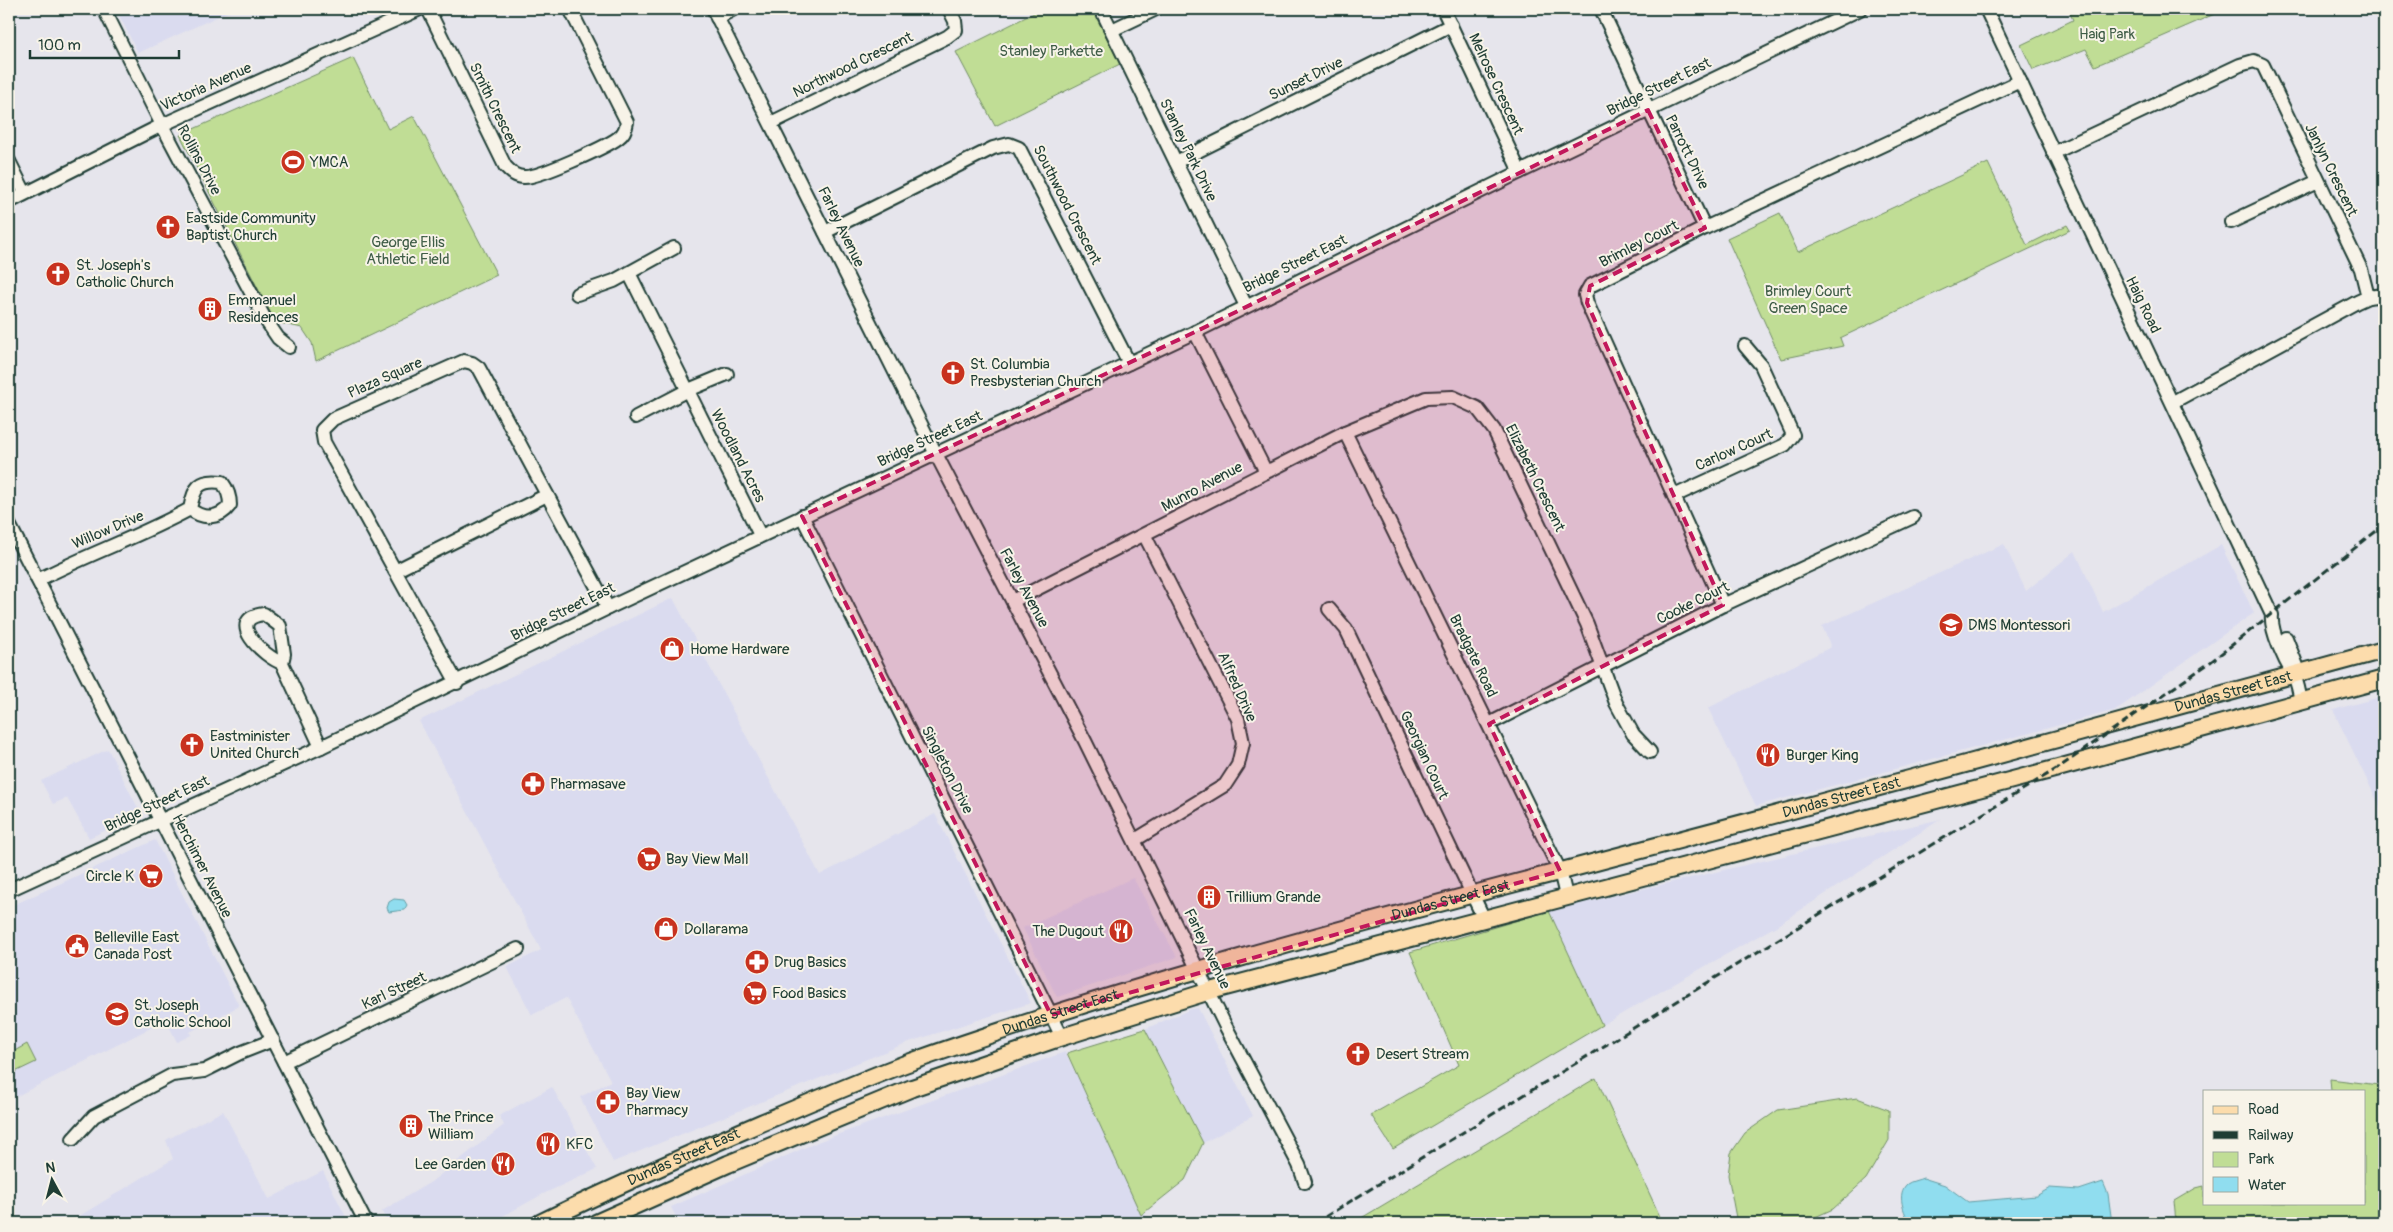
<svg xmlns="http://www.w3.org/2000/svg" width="2393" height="1232" viewBox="0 0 2393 1232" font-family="Pangolin,sans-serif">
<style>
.built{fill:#dadbef}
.green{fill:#c0dd95;stroke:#708d64}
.water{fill:#90ddef;stroke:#639da4}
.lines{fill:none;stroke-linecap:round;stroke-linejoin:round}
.minor-casing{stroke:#1f3d34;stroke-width:16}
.major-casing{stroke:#1f3d34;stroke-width:20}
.minor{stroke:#f7f3e8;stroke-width:12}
.major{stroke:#fcdcac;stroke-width:16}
.rail{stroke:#1f3d34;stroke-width:3;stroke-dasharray:8 4;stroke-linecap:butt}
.marked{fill:#c2185b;fill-opacity:0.2;stroke:#c2185b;stroke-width:4;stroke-dasharray:10 6;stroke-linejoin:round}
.labels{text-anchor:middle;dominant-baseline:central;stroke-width:4;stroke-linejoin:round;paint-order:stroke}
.park-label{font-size:15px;fill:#3f5d47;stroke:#f7f3e8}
.street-label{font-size:15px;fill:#1f3d34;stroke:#f7f3e8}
.poi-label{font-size:15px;fill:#1f3d34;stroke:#f7f3e8;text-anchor:start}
</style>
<rect width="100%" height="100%" fill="#e6e5ec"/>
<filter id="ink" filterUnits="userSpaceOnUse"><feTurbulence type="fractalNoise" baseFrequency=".02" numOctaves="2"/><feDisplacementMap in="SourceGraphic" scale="10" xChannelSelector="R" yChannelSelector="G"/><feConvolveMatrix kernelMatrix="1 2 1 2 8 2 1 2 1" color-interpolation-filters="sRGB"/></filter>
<g filter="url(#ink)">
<!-- built -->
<g class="built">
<polygon points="116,9 234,9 138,53"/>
<polygon points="2004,544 2026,591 2075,551 2103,612 2221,545 2254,613 2116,710 1756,806 1708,708 1831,647 1822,626"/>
<polygon points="673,598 820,875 935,814 1031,1003 909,1042 613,1162 580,1097 611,1081 566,998 532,1015 507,967 541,950 419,721"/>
<polygon points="2384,696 2384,815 2333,710"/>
<polygon points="108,749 141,814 89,838 67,798 53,804 41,781"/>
<polygon points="1941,819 1776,926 1602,1025 1549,911"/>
<polygon points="155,840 239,1006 190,1032 191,1035 177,1042 166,1020 9,1100 9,907"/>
<polygon points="1133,878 1177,957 1057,997 1023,928"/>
<polygon points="1198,1008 1253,1116 1203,1143 1145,1029 1191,1009"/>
<polygon points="1065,1052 1149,1223 679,1223 671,1207 820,1141"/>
<polygon points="552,1087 597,1169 543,1194 490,1223 388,1223 382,1211 431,1182 504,1125 499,1116"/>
<polygon points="223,1111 269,1199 323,1171 349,1223 68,1223 173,1159 166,1140"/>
</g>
<!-- green -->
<g class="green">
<polygon points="1042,9 1092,9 1120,64 995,126 956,52"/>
<polygon points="2068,9 2226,9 2095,66 2086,49 2033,70 2021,45 2073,20"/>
<polygon points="353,58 388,129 414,116 497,275 316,361 312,343 302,328 275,322 180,135"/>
<polygon points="1988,163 2027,245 2067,225 2070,230 1840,338 1843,346 1781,359 1727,238 1780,213 1798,252"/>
<polygon points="1549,911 1602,1025 1393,1149 1371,1115 1459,1065 1410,952"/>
<polygon points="1145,1029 1203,1143 1185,1180 1141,1215 1067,1053"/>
<polygon points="27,1044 36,1062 13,1073 9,1064 9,1054"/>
<polygon points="1596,1078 1663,1223 1353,1223"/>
<polygon points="2330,1079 2379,1085 2384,1082 2384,1223 2176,1223 2174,1201 2196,1188 2204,1186 2204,1203 2364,1203 2364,1091 2331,1091"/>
<polygon points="1857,1098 1889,1110 1889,1140 1866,1179 1833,1209 1802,1223 1744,1223 1736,1218 1728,1175 1731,1153 1745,1133 1778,1110"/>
</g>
<!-- water -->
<g class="water">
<polygon points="394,899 404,900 407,905 404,910 389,912 387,908 389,902"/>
<path d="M1923,1178L1945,1185L1968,1202L2036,1196L2050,1188L2079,1190L2103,1182L2108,1194L2112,1223H1910C1904,1213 1896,1194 1907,1184C1911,1181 1919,1180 1923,1178Z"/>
</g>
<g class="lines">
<defs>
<g id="minor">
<polyline points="104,9 162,125 265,319 278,338 289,347"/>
<path d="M428,9L505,166C511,172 515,177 524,177C538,178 606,147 618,138C624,134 626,129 627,122L570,9"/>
<polyline points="713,9 936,454 1085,741 1225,1025 1299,1165 1305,1182"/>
<polyline points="1101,9 1246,306"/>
<polyline points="1443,9 1520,172"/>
<polyline points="1601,9 1705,228"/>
<path d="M1986,9L2272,615C2270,631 2285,661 2293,674C2298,682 2299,693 2301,701"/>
<polyline points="717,18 734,9"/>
<polyline points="1112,30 1156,9"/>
<polyline points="771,123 947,37 956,30 955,21 949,9"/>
<polyline points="2053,153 2240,65 2254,61 2263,65 2361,269 2368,297 2357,302 2173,402"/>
<polyline points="9,161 25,193"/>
<polyline points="1176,162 1451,25"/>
<polyline points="9,202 162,125 420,9"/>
<polyline points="2231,222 2318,181"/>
<polyline points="825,232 993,148 1009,144 1019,148 1129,363"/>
<polyline points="629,273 760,535"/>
<polyline points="577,294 614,281 674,248"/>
<polyline points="2368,297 2384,295"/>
<polyline points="1195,332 1266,472"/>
<polyline points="636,417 686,391 727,374"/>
<polyline points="1345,432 1560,871 1566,896"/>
<polyline points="1674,496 1785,445 1793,435 1761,365 1745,346"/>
<polyline points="802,516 1062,1037"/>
<polyline points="9,524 366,1223"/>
<polyline points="395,571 547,495"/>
<path d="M38,580C88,554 141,536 190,509C203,520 220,519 230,505C230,496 228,490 222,482C199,479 194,487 190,509"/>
<polyline points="1013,601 1345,432 1426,398 1453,397 1477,408 1494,430 1587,624 1616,703 1633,734 1650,752"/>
<polyline points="1723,605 1587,303 1585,295 1590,286 1705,228 2020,81"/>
<polyline points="1329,609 1346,629 1484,919"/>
<polyline points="2286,638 2297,666 2294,675"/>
<path d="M282,663C264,657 223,619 264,614L280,626L284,654L282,663L321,747"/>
<polyline points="457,683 324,442 322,430 333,419 464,361 472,363 479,368 608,608"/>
<polyline points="1489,724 1723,605 1913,517"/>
<polyline points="1135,840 1225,785 1238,765 1243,743 1238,719 1145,536"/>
<polyline points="9,890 321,747 608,608 1195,332 1520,172 1860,9"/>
<polyline points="284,1062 518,949"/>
<polyline points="73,1139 94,1116 172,1075 204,1071 240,1053 273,1040"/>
</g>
<g id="major">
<path id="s1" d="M540,1223C613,1187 687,1155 761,1123C809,1103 857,1082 905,1064C1119,988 1339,929 1558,872C1834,800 2109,726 2384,650"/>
<polyline points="596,1223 728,1164 912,1088 1062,1037 1210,991 2058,768 2384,679"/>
</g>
</defs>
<!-- minor casing -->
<use href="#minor" class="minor-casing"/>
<!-- major casing -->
<use href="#major" class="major-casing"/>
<!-- minor -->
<use href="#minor" class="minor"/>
<!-- major -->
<use href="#major" class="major"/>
<!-- rail -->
<polyline class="rail" points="1315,1223 2058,768 2208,664 2384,525"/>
</g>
</g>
<!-- marked area -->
<path class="marked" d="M1648,110L1705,228L1590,286L1587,303L1723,605L1489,724L1560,871L1051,1015L802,516L1195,332Z"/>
<!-- icons -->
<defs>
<symbol id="stadium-disc" viewBox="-11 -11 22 22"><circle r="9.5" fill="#c8321e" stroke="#f7f3e8"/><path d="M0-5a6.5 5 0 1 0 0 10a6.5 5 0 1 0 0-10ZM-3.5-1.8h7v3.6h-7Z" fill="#fff"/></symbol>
<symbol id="church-disc" viewBox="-11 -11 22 22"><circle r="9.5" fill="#c8321e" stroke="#f7f3e8"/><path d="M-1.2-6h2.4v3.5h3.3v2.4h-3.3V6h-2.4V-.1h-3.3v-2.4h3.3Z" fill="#fff"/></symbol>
<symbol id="building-disc" viewBox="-11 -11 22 22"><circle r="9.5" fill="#c8321e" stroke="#f7f3e8"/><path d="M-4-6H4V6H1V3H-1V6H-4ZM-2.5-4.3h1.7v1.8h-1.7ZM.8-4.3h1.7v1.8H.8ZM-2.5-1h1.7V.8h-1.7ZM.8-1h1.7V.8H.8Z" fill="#fff"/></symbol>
<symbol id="school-disc" viewBox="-11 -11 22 22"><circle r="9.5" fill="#c8321e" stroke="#f7f3e8"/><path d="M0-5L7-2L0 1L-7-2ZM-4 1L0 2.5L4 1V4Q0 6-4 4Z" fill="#fff"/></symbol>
<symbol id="shop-disc" viewBox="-11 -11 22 22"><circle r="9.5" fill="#c8321e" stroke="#f7f3e8"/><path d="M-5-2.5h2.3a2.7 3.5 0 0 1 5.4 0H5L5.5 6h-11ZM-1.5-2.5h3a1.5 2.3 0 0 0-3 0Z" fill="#fff"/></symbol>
<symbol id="restaurant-disc" viewBox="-11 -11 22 22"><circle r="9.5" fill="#c8321e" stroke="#f7f3e8"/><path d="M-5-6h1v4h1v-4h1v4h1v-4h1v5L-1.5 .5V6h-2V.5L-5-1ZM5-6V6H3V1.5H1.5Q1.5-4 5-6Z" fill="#fff"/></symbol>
<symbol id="pharmacy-disc" viewBox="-11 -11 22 22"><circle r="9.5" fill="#c8321e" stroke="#f7f3e8"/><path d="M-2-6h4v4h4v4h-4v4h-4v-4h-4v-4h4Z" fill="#fff"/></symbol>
<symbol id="supermarket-disc" viewBox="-11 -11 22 22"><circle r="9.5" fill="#c8321e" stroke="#f7f3e8"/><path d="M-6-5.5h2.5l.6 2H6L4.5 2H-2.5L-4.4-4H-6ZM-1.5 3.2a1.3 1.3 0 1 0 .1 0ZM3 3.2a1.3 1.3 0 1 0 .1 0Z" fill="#fff"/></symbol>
<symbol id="civic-disc" viewBox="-11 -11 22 22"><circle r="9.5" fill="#c8321e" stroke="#f7f3e8"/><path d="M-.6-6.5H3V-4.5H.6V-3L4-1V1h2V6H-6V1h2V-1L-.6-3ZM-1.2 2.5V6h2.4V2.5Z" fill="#fff"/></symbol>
</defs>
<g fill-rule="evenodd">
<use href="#stadium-disc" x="279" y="148" width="28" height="28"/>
<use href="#church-disc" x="154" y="213" width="28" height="28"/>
<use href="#church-disc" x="44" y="260" width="28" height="28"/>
<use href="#building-disc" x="196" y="295" width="28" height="28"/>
<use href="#church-disc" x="939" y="359" width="28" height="28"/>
<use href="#school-disc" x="1937" y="611" width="28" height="28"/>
<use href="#shop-disc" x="658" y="635" width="28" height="28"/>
<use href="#church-disc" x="178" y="731" width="28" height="28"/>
<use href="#restaurant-disc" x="1754" y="741" width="28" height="28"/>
<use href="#pharmacy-disc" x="519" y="770" width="28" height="28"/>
<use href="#supermarket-disc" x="635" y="845" width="28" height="28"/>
<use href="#supermarket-disc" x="137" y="862" width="28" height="28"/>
<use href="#building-disc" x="1195" y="883" width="28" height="28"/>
<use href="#shop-disc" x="652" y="915" width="28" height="28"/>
<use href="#restaurant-disc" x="1107" y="917" width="28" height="28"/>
<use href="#civic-disc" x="63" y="932" width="28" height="28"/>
<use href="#pharmacy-disc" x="743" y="948" width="28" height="28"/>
<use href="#supermarket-disc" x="741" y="979" width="28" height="28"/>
<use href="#school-disc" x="103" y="1000" width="28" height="28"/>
<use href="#church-disc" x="1344" y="1040" width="28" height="28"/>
<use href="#pharmacy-disc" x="594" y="1088" width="28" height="28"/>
<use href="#building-disc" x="397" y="1112" width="28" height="28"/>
<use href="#restaurant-disc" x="534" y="1130" width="28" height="28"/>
<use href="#restaurant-disc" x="489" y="1150" width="28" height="28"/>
</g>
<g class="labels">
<!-- park labels -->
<g class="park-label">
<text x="2107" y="34">Haig Park</text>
<text x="1051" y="51">Stanley Parkette</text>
<text x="408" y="242">George Ellis<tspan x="408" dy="17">Athletic Field</tspan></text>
<text x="1808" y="291">Brimley Court<tspan x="1808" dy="17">Green Space</tspan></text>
</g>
<!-- street labels -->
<g class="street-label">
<text transform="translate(853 65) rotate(-26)">Northwood Crescent</text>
<text transform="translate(1306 79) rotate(-26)">Sunset Drive</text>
<text transform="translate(1496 84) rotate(65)">Melrose Crescent</text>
<text transform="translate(206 87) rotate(-24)">Victoria Avenue</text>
<text transform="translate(1659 87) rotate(-26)">Bridge Street East</text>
<text transform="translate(495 108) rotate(64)">Smith Crescent</text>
<text transform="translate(1188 150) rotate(64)">Stanley Park Drive</text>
<text transform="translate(1687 152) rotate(64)">Parrott Drive</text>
<text transform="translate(199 160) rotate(62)">Rollins Drive</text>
<text transform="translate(2331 170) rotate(64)">Janlyn Crescent</text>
<text transform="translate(1067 205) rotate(63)">Southwood Crescent</text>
<text transform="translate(841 227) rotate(64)">Farley Avenue</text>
<text transform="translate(1639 244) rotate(-27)">Brimley Court</text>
<text transform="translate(1295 264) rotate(-26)">Bridge Street East</text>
<text transform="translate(2143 305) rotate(64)">Haig Road</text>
<text transform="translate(385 378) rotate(-24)">Plaza Square</text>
<text transform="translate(930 439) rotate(-25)">Bridge Street East</text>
<text transform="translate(1734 450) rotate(-24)">Carlow Court</text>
<text transform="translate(738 456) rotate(63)">Woodland Acres</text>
<text transform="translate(1535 478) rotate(64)">Elizabeth Crescent</text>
<text transform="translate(1202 487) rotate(-28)">Munro Avenue</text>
<text transform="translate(108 530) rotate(-23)">Willow Drive</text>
<text transform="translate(1024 588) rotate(62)">Farley Avenue</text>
<text transform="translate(1693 603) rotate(-26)">Cooke Court</text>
<text transform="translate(563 612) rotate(-26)">Bridge Street East</text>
<text transform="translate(1473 656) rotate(64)">Bradgate Road</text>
<text transform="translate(1237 687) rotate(66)">Alfred Drive</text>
<text stroke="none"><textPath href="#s1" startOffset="1778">Dundas Street East</textPath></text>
<text transform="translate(1424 755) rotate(65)">Georgian Court</text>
<text transform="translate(947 770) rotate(63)">Singleton Drive</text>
<text stroke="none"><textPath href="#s1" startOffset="1372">Dundas Street East</textPath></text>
<text transform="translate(157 804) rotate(-25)">Bridge Street East</text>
<text transform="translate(202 866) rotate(63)">Herchimer Avenue</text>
<text stroke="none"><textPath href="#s1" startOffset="968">Dundas Street East</textPath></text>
<text transform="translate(1207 949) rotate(64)">Farley Avenue</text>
<text transform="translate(394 991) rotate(-25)">Karl Street</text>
<text stroke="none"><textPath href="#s1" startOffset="562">Dundas Street East</textPath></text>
<text stroke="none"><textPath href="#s1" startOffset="158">Dundas Street East</textPath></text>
</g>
<!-- poi labels -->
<g class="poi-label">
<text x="310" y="162">YMCA</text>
<text x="186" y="218">Eastside Community<tspan x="186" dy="17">Baptist Church</tspan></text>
<text x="76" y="265">St. Joseph's<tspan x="76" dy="17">Catholic Church</tspan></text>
<text x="228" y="300">Emmanuel<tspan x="228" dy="17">Residences</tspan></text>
<text x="970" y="364">St. Columbia<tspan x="970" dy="17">Presbysterian Church</tspan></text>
<text x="1968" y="625">DMS Montessori</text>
<text x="690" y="649">Home Hardware</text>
<text x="210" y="736">Eastminister<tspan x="210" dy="17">United Church</tspan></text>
<text x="1786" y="755">Burger King</text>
<text x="550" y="784">Pharmasave</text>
<text x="666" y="859">Bay View Mall</text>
<text x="134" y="876" text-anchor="end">Circle K</text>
<text x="1226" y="897">Trillium Grande</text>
<text x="684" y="929">Dollarama</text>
<text x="1104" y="931" text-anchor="end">The Dugout</text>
<text x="94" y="937">Belleville East<tspan x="94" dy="17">Canada Post</tspan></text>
<text x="774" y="962">Drug Basics</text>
<text x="772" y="993">Food Basics</text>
<text x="134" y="1005">St. Joseph<tspan x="134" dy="17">Catholic School</tspan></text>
<text x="1376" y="1054">Desert Stream</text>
<text x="626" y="1093">Bay View<tspan x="626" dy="17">Pharmacy</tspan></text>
<text x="428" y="1117">The Prince<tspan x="428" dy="17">William</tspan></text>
<text x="566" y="1144">KFC</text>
<text x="486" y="1164" text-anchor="end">Lee Garden</text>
</g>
</g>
<!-- margin -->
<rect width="2393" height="1232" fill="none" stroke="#f7f3e8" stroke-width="30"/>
<rect x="15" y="15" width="2363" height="1202" fill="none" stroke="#1f3d34" stroke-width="2" filter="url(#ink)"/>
<!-- legend -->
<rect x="2203" y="1090" width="162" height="115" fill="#f7f3e8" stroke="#a1aaa0"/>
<rect x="2213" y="1106" width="25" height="8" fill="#fcdcac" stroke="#a1aaa0"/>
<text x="2248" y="1114" font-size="15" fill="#1f3d34">Road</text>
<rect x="2213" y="1131" width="25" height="8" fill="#1f3d34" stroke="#a1aaa0"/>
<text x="2248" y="1140" font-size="15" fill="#1f3d34">Railway</text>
<rect x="2213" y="1152" width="25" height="15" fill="#c0dd95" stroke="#a1aaa0"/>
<text x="2248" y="1164" font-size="15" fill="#1f3d34">Park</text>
<rect x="2213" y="1177" width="25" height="15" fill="#90ddef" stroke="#a1aaa0"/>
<text x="2248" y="1190" font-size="15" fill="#1f3d34">Water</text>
<!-- north arrow -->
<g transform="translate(52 1180) rotate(353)" stroke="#f7f3e8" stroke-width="4" paint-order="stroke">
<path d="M0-4L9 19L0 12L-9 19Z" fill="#1f3d34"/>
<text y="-8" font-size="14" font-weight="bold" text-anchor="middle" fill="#1f3d34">N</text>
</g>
<!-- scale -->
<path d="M30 50v8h149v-8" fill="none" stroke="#1f3d34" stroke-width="2.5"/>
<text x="38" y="50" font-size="15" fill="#1f3d34" stroke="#f7f3e8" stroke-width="4" paint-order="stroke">100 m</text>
</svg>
